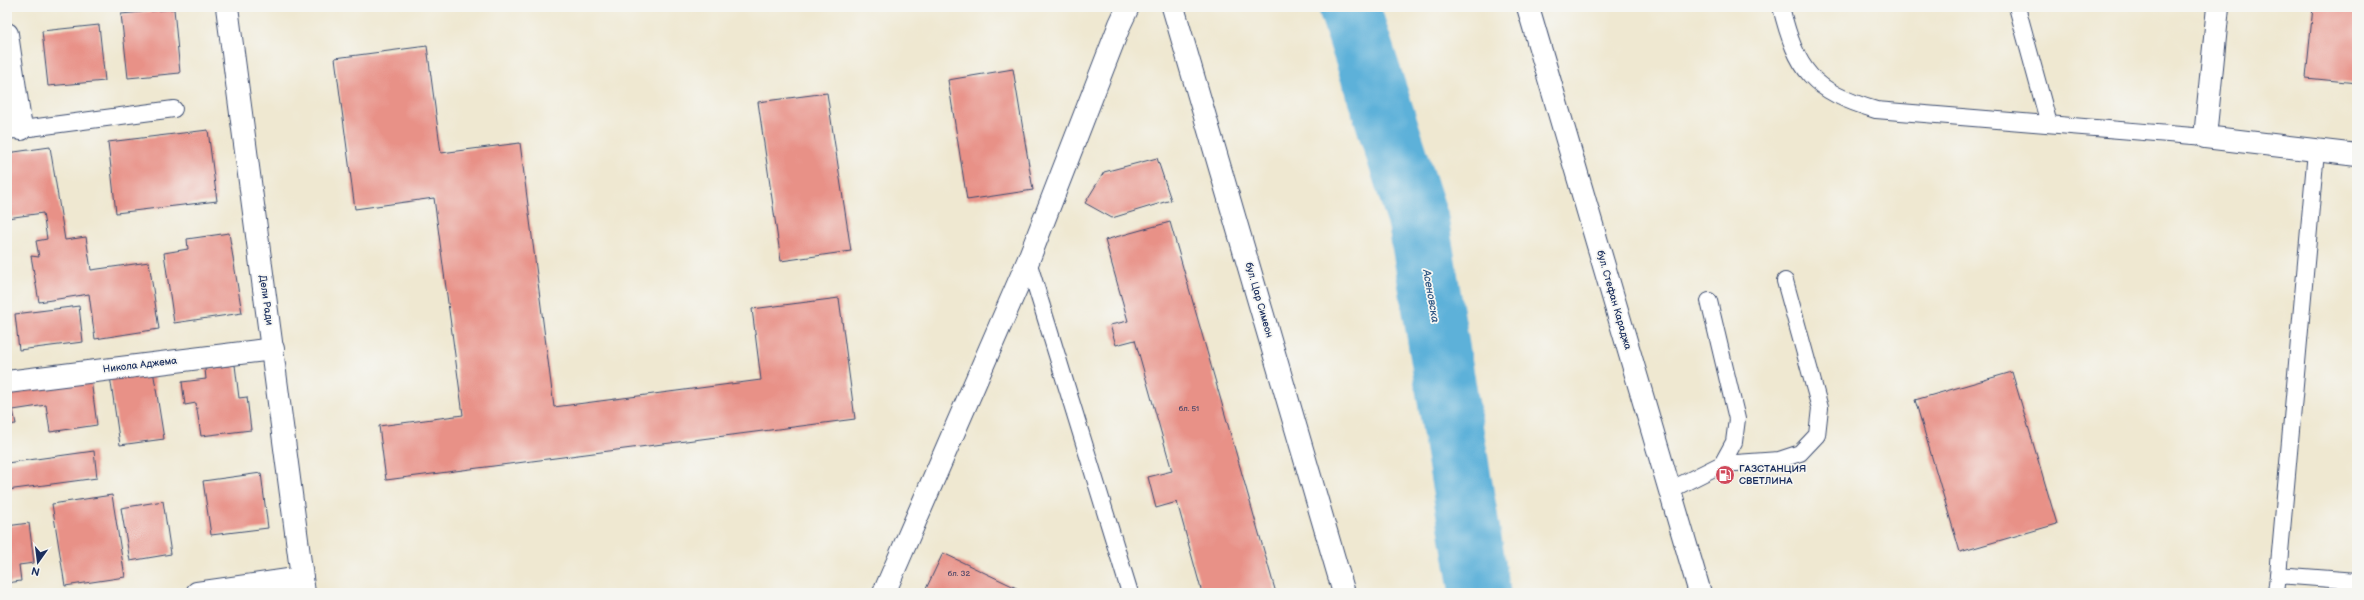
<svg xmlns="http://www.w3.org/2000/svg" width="2364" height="600" viewBox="0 0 2364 600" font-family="'Balsamiq Sans',sans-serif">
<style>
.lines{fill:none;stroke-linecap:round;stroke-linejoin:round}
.river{stroke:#5db1d9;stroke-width:61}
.building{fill:#e89187}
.service-casing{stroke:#3b4b6f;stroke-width:18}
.minor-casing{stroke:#3b4b6f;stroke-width:24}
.secondary-casing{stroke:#3b4b6f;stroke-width:24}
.service{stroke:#fff;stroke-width:16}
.minor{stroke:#fff;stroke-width:22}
.secondary{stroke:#fff;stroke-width:22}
.labels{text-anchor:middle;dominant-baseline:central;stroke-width:3.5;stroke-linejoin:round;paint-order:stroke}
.number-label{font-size:8px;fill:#4e4868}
.street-label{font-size:10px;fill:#1b2f5e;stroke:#f6f6f2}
.poi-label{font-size:10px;font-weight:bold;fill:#1b2f5e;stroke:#f6f6f2;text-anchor:start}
.water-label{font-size:11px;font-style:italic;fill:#2f5683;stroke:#f6f6f2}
</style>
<rect width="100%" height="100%" fill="#f6f6f2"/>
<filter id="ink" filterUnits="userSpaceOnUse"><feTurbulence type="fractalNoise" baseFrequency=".025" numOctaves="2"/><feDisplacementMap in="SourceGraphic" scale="8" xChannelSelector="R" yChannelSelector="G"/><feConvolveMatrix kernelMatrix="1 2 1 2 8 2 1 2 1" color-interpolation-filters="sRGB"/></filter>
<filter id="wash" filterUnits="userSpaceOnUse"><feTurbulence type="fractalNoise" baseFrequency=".012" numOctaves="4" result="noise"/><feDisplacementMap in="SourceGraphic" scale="16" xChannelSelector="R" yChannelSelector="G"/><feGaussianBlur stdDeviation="0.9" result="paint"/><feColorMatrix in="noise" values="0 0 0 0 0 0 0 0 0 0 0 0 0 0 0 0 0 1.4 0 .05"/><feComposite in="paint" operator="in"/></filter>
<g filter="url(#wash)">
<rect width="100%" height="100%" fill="#efe8d1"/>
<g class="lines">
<!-- river -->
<polyline class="river" points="1349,7 1418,220 1480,593"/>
</g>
<g id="blocks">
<!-- building -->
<g class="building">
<polygon points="2313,7 2357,7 2357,83 2306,78"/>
<polygon points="174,9 180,73 128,78 121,14"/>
<polygon points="99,25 105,81 48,86 42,31"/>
<polygon points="427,46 441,153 520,143 554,407 761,380 752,309 839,298 855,419 386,480 379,426 463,415 434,198 355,209 335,58"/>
<polygon points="1013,69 1033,190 967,200 948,80"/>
<polygon points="827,93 851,251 781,261 758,102"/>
<polygon points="208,130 217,201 116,213 108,142"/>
<polygon points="50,147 65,240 86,237 91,270 149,262 159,329 95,339 89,294 39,302 31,256 39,257 36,241 47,239 43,213 7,218 7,153"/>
<polygon points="1157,158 1171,200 1112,218 1085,203 1104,172"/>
<polygon points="1170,222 1276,593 1202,593 1177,502 1156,508 1148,477 1172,471 1135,340 1116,345 1110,325 1128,321 1105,240"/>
<polygon points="229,233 242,313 174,323 164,253 188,249 187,239"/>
<polygon points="79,306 83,342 19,350 15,314"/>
<polygon points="235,365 239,398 247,397 251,430 201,436 196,403 185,405 182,382 206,379 205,369"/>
<polygon points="153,370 164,439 120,445 110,376"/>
<polygon points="2012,372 2057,524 1960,552 1915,400"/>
<polygon points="91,380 97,425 50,432 46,405 13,410 16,424 7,425 7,387"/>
<polygon points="94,451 97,478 7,490 7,463"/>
<polygon points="261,473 268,528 211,535 203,481"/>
<polygon points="112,495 125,577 65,586 52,504"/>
<polygon points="163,501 171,554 130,561 121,508"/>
<polygon points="29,523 34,563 19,565 21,581 7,583 7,526"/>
<polygon points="943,553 1027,593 924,593"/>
</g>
</g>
</g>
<g filter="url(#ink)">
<use href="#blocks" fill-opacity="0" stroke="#3b4b6f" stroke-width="1"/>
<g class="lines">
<defs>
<g id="service">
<path d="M1781,7C1797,71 1812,91 1876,110L2205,137"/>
<polyline points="2017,7 2049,124"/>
<polyline points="7,131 174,109"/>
<polyline points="2316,151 2278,575 2357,581"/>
<polyline points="1028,261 1130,593"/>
<polyline points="1709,301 1737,419 1734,442 1722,464"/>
<polyline points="1670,490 1722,464 1779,460 1800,453 1817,435 1820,408 1785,281"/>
<polyline points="2276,593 2278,575"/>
</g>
<g id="minor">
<polyline points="227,7 304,593"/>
<polyline points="2218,7 2205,137 2357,155"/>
<polyline points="7,34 21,129"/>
<polyline points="7,382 273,349"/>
<polyline points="197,593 302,578"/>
<polyline points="884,593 1028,261 1120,24 1128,7"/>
</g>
<g id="secondary">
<polyline points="1173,7 1344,593"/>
<polyline points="1528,7 1700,593"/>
</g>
</defs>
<!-- service casing -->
<use href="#service" class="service-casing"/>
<!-- minor casing -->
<use href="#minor" class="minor-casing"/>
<!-- secondary casing -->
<use href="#secondary" class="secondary-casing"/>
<!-- service -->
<use href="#service" class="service"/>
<!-- minor -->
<use href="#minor" class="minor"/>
<!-- secondary -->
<use href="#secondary" class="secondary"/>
</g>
</g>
<!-- icons -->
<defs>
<symbol id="fuel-disc" viewBox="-11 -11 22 22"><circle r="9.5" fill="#d1495b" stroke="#f6f6f2"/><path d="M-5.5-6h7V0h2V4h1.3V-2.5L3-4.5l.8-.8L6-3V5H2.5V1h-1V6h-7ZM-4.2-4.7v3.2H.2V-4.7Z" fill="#fff"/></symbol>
</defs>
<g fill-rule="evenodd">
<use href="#fuel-disc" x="1714" y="464" width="22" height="22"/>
</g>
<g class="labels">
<!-- number labels -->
<g class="number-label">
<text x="1189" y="408">бл. 51</text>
<text x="959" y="573">бл. 32</text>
</g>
<!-- street labels -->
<g class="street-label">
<text transform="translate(266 300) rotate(82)">Дели Ради</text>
<text transform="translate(1259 300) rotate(74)">бул. Цар Симеон</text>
<text transform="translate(1614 300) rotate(74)">бул. Стефан Караджа</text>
<text transform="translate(140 365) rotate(-7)">Никола Аджема</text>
</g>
<!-- poi labels -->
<g class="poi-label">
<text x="1739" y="469">ГАЗСТАНЦИЯ<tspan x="1739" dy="12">СВЕТЛИНА</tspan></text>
</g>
<!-- water labels -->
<g class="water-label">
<text transform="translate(1431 296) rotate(80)">Асеновска</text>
</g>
</g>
<!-- margin -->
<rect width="2364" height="600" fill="none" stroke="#f6f6f2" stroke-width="24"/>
<!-- north arrow -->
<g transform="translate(38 562) rotate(194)" stroke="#f6f6f2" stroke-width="3" paint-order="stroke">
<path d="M0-3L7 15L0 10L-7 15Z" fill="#1b2f5e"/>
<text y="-6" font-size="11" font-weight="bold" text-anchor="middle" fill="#1b2f5e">N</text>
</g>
</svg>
